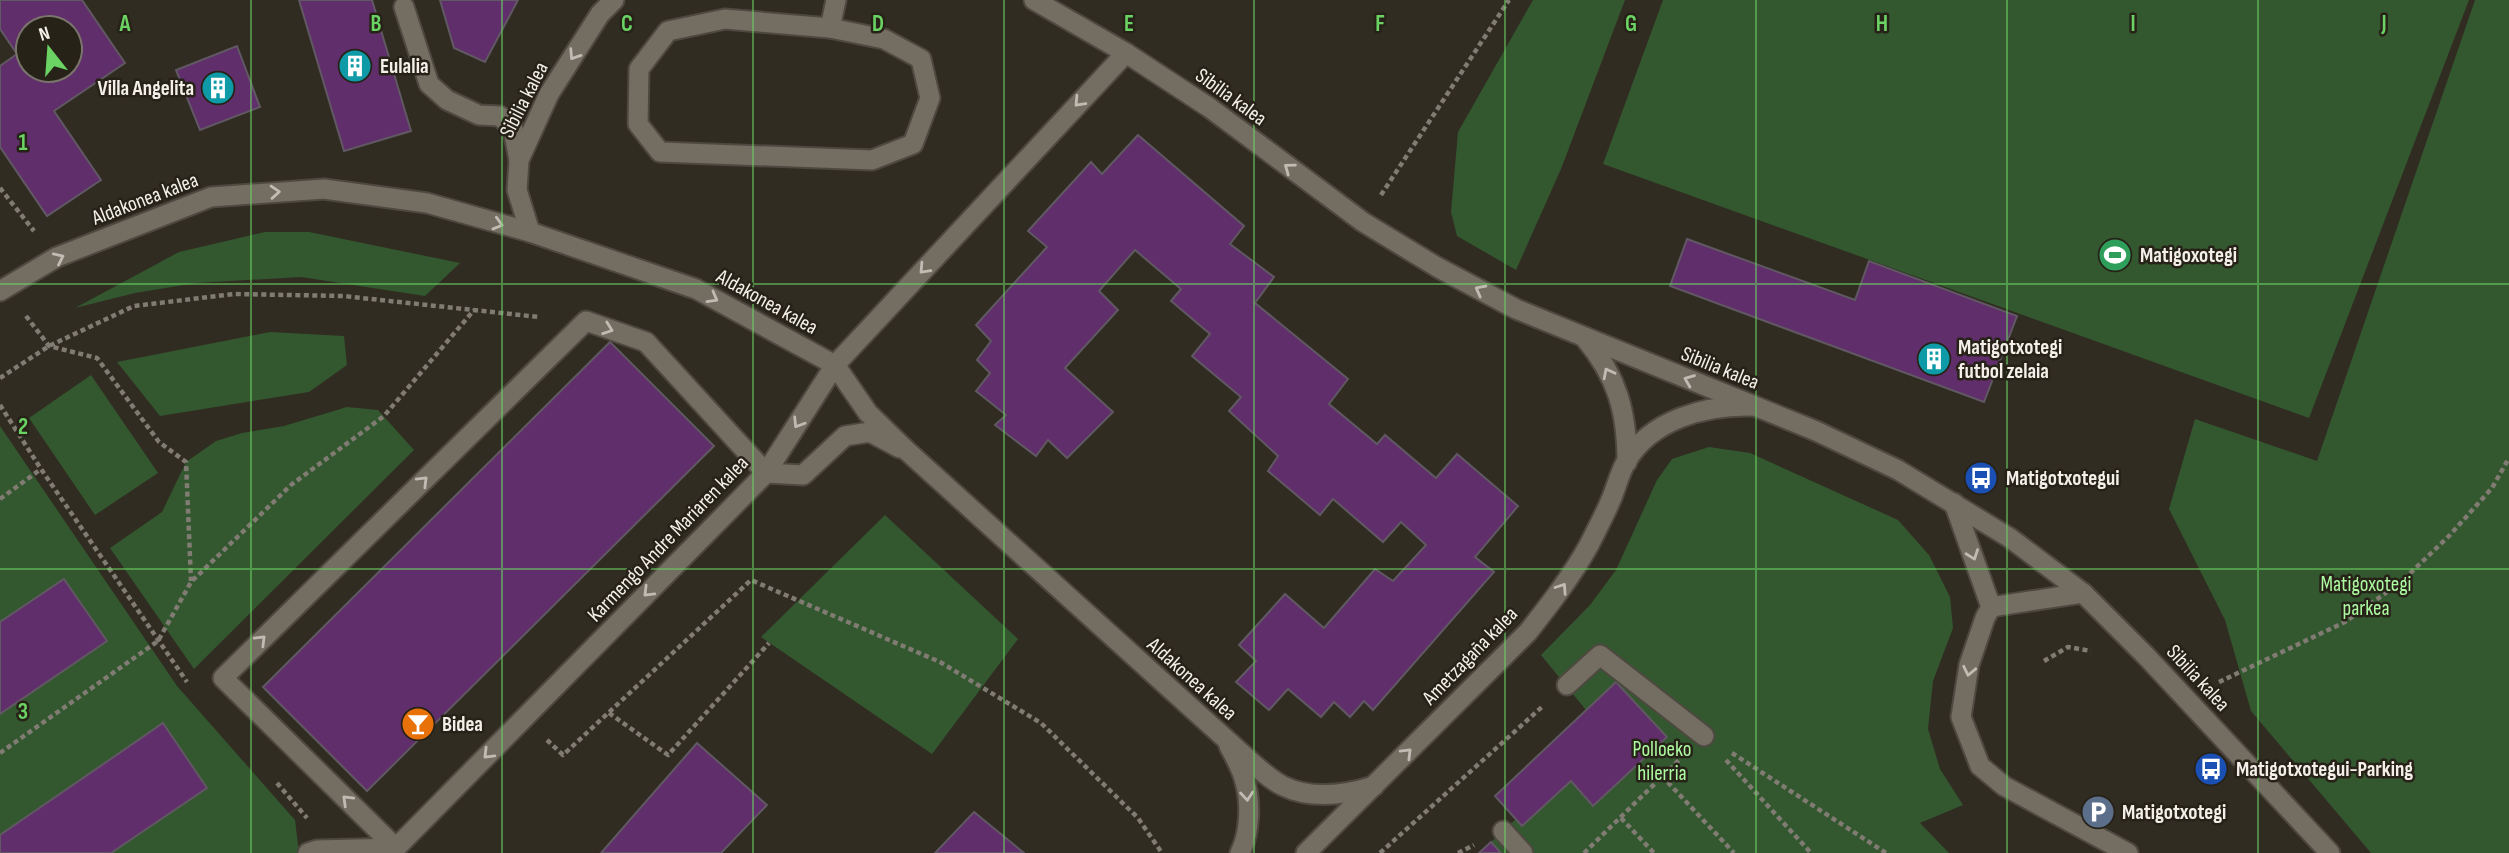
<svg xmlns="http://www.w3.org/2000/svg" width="2509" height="853" viewBox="0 0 2509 853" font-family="'Sofia Sans Condensed',sans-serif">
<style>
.green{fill:#33572e}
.building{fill:#602e6a;stroke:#605862;stroke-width:2;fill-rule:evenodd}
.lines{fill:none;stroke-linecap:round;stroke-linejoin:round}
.service-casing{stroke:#4e4940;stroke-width:23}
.pedestrian-casing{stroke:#4e4940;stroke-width:23}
.minor-casing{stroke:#4e4940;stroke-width:23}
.tertiary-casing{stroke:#4e4940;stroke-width:23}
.path{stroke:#817c73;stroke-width:4.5;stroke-dasharray:5 3.5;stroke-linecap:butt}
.service{stroke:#746d62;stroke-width:19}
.pedestrian{stroke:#746d62;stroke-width:19}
.minor{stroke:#746d62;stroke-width:19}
.tertiary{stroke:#746d62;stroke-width:19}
.oneway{stroke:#c1bcb3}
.grid{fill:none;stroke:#6ad363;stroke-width:2;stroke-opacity:0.55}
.labels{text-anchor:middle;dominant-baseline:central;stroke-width:5;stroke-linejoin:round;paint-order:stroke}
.poi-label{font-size:21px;font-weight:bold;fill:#f4f0e9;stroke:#272218;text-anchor:start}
.street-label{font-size:21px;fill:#f4f0e9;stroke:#272218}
.park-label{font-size:21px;fill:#adfba1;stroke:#272218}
.grid-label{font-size:23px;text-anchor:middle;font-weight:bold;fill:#6ad363;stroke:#272218;stroke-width:5;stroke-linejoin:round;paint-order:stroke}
</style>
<rect width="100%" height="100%" fill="#312c22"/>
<!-- green -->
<g class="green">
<polygon points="1533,0 1625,0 1561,169 1516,270 1457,236 1451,212 1458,132"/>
<polygon points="1663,0 2469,0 2309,418 1603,164"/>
<polygon points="2475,0 2509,0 2509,853 2371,853 2251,711 2225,620 2169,509 2195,419 2317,461"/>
<polygon points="265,232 309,232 460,263 425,296 301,277 196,283 135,293 75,308 179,252"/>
<polygon points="270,332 344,336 347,365 309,392 160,416 117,362"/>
<polygon points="91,375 158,473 95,515 29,418"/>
<polygon points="347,407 378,410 414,450 194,669 110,548 162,512 186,462 216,441 242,433 284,426"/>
<polygon points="0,426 177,686 295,820 299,853 0,853"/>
<polygon points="1709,447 1750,453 1898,520 1929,555 1950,597 1953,628 1933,681 1928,729 1940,769 1963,805 1920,823 1949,853 1479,853 1516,819 1495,796 1586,710 1541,655 1590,605 1616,570 1657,480 1672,459"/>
<polygon points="885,515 1018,639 932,754 761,637"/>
</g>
<!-- building -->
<g class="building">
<path d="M0,0H82L125,63L54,111L101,180L47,216L0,147V66L17,54L0,29ZM28,28H70V70H28Z"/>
<polygon points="299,0 372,0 411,131 344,151"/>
<polygon points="440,0 518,0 485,62 454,48"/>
<polygon points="237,46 260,107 200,130 176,70"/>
<polygon points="1138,135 1244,226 1230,244 1274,277 1255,303 1348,379 1329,404 1377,444 1385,435 1436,478 1457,454 1518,506 1475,557 1494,572 1373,710 1364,701 1350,717 1334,702 1321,717 1288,689 1269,710 1236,682 1256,661 1239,645 1285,594 1324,628 1375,569 1393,581 1426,545 1401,522 1383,542 1333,499 1320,515 1268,471 1278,456 1229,411 1241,397 1192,356 1210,334 1171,301 1181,289 1135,250 1099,291 1118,310 1065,368 1113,412 1067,458 1048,440 1036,456 995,425 1006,415 976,391 990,373 977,360 991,341 976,325 1047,247 1028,231 1091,162 1102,174"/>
<polygon points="1687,239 1855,300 1869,261 2017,316 1984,402 1670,286"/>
<polygon points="610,342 714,446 367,791 263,687"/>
<polygon points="64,579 107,641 0,714 0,622"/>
<polygon points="1616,682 1667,737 1593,806 1571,781 1522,826 1495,796"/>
<polygon points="163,723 207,788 111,853 0,853 0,835"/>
<polygon points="697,743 767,805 721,853 601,853"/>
<polygon points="974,812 1024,853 935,853"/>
<polygon points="1491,842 1501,853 1479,853"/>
</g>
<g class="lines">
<defs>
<g id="service">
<polygon points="725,19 830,28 884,39 921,59 930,98 913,144 872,160 660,152 638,124 639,69 668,31"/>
<polyline points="830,28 836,0"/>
<polyline points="1954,503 1991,607 1985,618 1969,665 1961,717 1980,766 2004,786 2128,853"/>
<polyline points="1991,607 2083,593"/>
<polyline points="396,848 223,678 586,321 646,342 766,473 803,475 845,436 870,432 900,448"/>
</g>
<g id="pedestrian">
<polyline points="1567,685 1600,655 1704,736"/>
<polyline points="1503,831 1523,853"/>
</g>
<g id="minor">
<polyline points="404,7 429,84 447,100 479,115 500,116 513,129 519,160"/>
<polyline points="530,232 517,190 519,160 549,94 600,14 614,0"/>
<path d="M0,291L57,257L211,197L324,189L427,203L530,232L696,289L835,365L868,413L906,450L1228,741C1244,755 1265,777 1283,786C1312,800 1345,795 1374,786"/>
<path d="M1584,337C1617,376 1627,411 1627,462"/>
<path d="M1229,746C1235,757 1242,769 1245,782C1251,803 1250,833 1240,853"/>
<polyline points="308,853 317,850 396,848"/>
<polyline points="391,853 766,473 835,365 1126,53 1034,0"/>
<path d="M1306,853L1528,632C1550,604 1572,576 1589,545C1596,531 1604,516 1610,502C1616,489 1619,474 1626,462C1651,419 1706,405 1752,406"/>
</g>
<polyline id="tertiary" points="1126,53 1210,108 1363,222 1437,267 1516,309 1816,431 1898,470 2010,538 2083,593 2147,657 2330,853"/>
</defs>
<!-- service casing -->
<use href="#service" class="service-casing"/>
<!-- pedestrian casing -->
<use href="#pedestrian" class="pedestrian-casing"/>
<!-- minor casing -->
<use href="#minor" class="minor-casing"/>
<!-- tertiary casing -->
<use href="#tertiary" class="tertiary-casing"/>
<!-- path -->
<g class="path">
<polyline points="0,188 34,231"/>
<polyline points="1381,195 1509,0"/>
<polyline points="26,316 49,346 97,358 159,442 186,462 191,581"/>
<polyline points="0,378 49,346 134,306 234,294 343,296 539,317"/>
<polyline points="0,405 41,469 187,682"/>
<polyline points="0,499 41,469"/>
<polyline points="2044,661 2068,647 2091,651"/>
<polyline points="2219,682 2345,622 2401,582 2450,535 2492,488 2509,458"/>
<polyline points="609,713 668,755 769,643"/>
<polyline points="547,740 563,755 751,580 940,662 1041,723 1138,818 1162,853"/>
<polyline points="0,753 158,641 191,582 291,485 384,416 474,310"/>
<polyline points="1732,753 1886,853"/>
<polyline points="1726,760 1811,853"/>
<polyline points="1662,776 1734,853"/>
<polyline points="277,783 307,818"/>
<polyline points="1621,818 1654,853"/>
<polyline points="1380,853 1543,706"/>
<polyline points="1458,853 1474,845"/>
<polyline points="1584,853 1681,758"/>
</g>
<!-- service -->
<use href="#service" class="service"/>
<!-- pedestrian -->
<use href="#pedestrian" class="pedestrian"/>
<!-- minor -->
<use href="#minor" class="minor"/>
<!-- tertiary -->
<use href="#tertiary" class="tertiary"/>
</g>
<!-- one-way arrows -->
<defs><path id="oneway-chevron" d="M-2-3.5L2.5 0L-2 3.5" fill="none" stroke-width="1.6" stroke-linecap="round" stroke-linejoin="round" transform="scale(1.75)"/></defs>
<g class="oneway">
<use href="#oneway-chevron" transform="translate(574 55) rotate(123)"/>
<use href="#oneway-chevron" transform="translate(1079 102) rotate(133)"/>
<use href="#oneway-chevron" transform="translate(1289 168) rotate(-144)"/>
<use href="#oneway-chevron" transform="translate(275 192) rotate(-4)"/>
<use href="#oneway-chevron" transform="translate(498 224) rotate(16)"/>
<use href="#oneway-chevron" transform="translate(59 258) rotate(-25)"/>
<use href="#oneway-chevron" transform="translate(924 269) rotate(133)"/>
<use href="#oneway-chevron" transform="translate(1480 290) rotate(-152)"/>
<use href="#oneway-chevron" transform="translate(713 298) rotate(29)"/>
<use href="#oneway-chevron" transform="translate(608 329) rotate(20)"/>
<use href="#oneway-chevron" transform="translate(1608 373) rotate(-117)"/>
<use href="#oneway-chevron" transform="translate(1689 380) rotate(-158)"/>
<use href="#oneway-chevron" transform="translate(798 423) rotate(122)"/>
<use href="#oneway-chevron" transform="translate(423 481) rotate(-45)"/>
<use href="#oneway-chevron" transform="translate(1973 555) rotate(70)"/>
<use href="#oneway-chevron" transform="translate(1562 588) rotate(-56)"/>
<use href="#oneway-chevron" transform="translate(648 592) rotate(135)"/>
<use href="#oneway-chevron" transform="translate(261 640) rotate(-45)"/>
<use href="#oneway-chevron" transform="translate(1969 671) rotate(102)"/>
<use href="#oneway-chevron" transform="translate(1407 753) rotate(-45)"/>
<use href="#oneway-chevron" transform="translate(488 754) rotate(135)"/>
<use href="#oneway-chevron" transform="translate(1247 796) rotate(85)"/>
<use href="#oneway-chevron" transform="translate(347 800) rotate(-136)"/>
</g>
<!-- grid -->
<path class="grid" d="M251,0V853M502,0V853M753,0V853M1004,0V853M1254,0V853M1505,0V853M1756,0V853M2007,0V853M2258,0V853M0,284H2509M0,569H2509"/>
<!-- icons -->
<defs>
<symbol id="building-disc" viewBox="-11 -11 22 22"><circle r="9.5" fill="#0f9aa8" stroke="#272218"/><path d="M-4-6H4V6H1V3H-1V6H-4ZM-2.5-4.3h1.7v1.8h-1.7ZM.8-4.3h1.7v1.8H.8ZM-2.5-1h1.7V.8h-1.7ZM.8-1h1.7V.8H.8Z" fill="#fff"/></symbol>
<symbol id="stadium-disc" viewBox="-11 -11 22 22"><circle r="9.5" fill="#2e9e5b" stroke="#272218"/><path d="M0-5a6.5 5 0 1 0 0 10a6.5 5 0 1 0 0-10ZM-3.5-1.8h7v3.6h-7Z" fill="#fff"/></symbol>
<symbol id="bus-disc" viewBox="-11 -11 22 22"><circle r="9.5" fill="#1a4fb4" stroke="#272218"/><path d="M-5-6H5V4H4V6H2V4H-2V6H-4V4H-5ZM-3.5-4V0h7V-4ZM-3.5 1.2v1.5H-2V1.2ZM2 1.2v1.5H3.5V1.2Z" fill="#fff"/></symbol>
<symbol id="bar-disc" viewBox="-11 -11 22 22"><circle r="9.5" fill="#e8710a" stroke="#272218"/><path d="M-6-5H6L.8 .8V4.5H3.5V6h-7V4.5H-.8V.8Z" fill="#fff"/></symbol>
<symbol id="parking-disc" viewBox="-11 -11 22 22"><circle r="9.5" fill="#5c6f8a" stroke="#272218"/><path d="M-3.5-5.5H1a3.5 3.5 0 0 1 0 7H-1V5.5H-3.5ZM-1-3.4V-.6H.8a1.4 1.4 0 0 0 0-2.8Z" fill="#fff"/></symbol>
</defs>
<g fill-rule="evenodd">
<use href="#building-disc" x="336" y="47" width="38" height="38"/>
<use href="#building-disc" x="199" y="69" width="38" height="38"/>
<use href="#stadium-disc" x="2096" y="236" width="38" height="38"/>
<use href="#building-disc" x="1915" y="340" width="38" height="38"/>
<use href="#bus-disc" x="1962" y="459" width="38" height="38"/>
<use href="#bar-disc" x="399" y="705" width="38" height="38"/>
<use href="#bus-disc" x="2192" y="750" width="38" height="38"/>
<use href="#parking-disc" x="2079" y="793" width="38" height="38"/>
</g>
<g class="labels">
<!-- poi labels -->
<g class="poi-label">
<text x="380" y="66">Eulalia</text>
<text x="194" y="88" text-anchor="end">Villa Angelita</text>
<text x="2140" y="255">Matigoxotegi</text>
<text x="1958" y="347">Matigotxotegi<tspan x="1958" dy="24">futbol zelaia</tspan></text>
<text x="2006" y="478">Matigotxotegui</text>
<text x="442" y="724">Bidea</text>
<text x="2236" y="769">Matigotxotegui-Parking</text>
<text x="2122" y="812">Matigotxotegi</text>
</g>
<!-- street labels -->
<g class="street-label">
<text transform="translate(1231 97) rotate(36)">Sibilia kalea</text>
<text transform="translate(524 100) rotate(-63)">Sibilia kalea</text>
<text transform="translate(145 199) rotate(-21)">Aldakonea kalea</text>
<text transform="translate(767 302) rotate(29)">Aldakonea kalea</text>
<text transform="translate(1720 368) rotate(22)">Sibilia kalea</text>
<text transform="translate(668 539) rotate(-46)">Karmengo Andre Mariaren kalea</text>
<text transform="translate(1470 656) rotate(-46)">Ametzagaña kalea</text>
<text transform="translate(2198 678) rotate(47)">Sibilia kalea</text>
<text transform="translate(1192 679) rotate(42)">Aldakonea kalea</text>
</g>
<!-- park labels -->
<g class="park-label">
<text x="2366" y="584">Matigoxotegi<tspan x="2366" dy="24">parkea</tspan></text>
<text x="1662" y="749">Polloeko<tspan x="1662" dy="24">hilerria</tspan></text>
</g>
</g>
<g class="grid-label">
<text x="125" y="31">A</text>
<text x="376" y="31">B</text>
<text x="627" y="31">C</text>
<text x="878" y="31">D</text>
<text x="1129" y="31">E</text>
<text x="1380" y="31">F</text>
<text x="1631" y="31">G</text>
<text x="1882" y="31">H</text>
<text x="2133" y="31">I</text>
<text x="2384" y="31">J</text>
<text x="23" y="150">1</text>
<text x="23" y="434">2</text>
<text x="23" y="719">3</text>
</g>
<!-- north arrow -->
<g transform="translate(49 49) rotate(343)"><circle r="33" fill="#272218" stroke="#79746c" stroke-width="2"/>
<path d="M0-5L12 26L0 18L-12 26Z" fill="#6ad363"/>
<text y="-10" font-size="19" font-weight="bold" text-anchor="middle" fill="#f4f0e9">N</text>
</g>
</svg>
